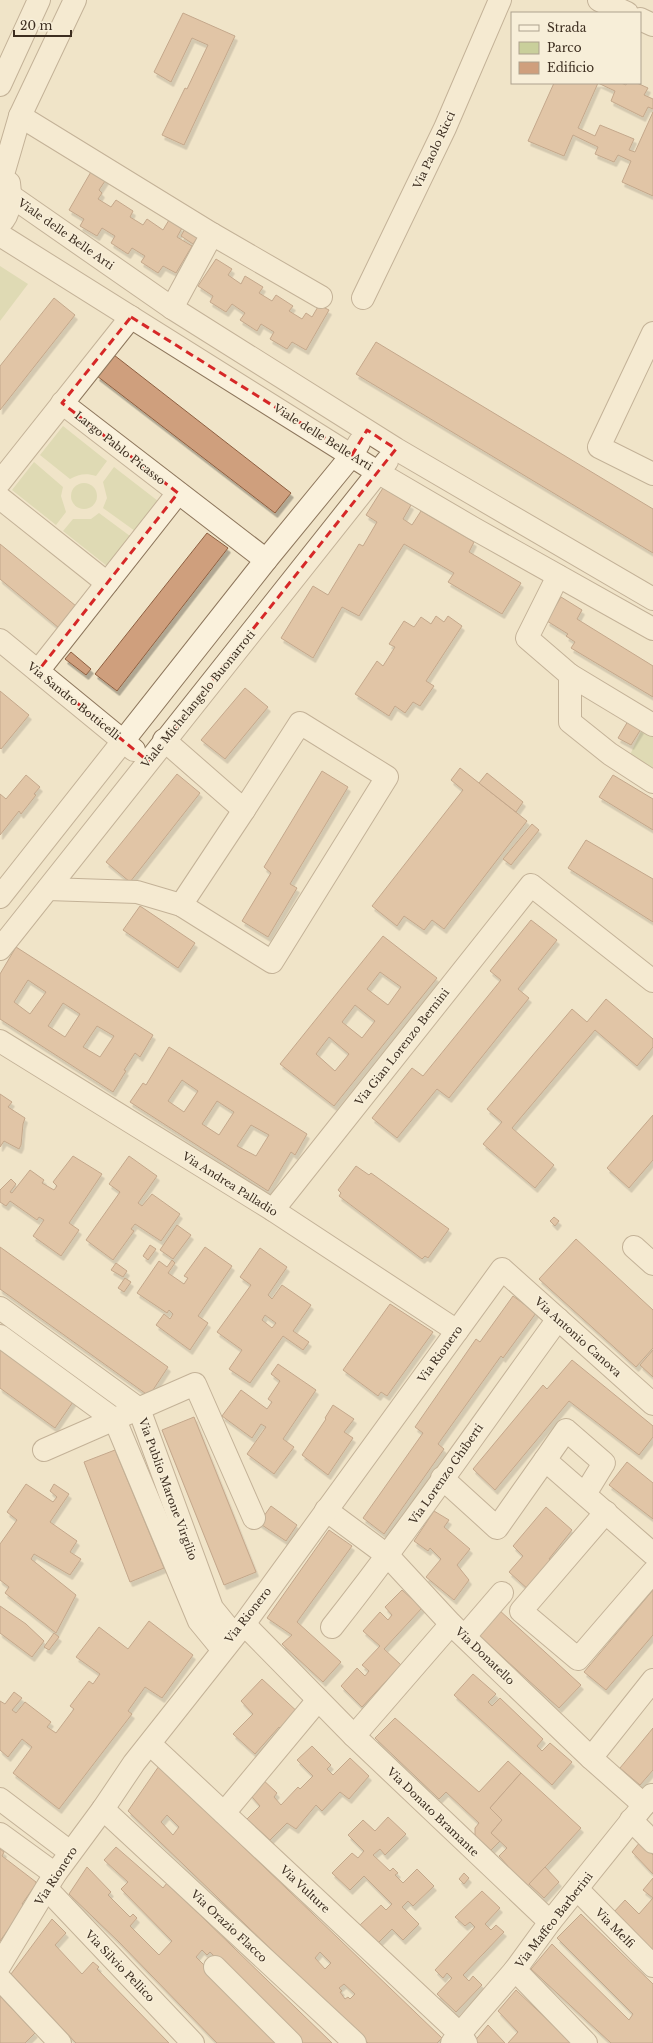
<svg xmlns="http://www.w3.org/2000/svg" width="653" height="2043" viewBox="0 0 653 2043" font-family="'Libre Baskerville',serif">
<style>
.green{fill:#c9cf9b}
.building{fill:#cf9f7d;stroke:#8d5f41;fill-rule:evenodd;filter:url(#shadow)}
.lines{fill:none;stroke-linecap:round;stroke-linejoin:round}
.minor-casing{stroke:#8d765c;stroke-width:24}
.minor{stroke:#faf1dc;stroke-width:22}
.marked{fill:none;stroke:#d62828;stroke-width:3;stroke-dasharray:8 5;stroke-linejoin:round}
.labels{text-anchor:middle;dominant-baseline:central;stroke-width:3;stroke-linejoin:round;paint-order:stroke}
.street-label{font-size:11px;fill:#3d2e20;stroke:#f7eed8}
</style>
<defs>
<filter id="shadow"><feDropShadow dx="2.5" dy="4.5" stdDeviation="0" flood-color="#0004"/></filter>
</defs>
<rect width="100%" height="100%" fill="#f0e4c8"/>
<!-- green -->
<g class="green">
<polygon points="0,266 28,284 0,321"/>
<path d="M63,426L107,461L96,476C86,473 79,474 70,479L40,455Z"/>
<polygon points="34,462 63,487 61,496 66,512 56,525 12,490"/>
<polygon points="114,467 158,501 135,531 103,508 107,498 103,482"/>
<circle cx="84" cy="496" r="13"/>
<polygon points="99,513 130,536 107,566 63,531 73,519 91,519"/>
<polygon points="643,727 653,733 653,775 628,759"/>
</g>
<!-- building -->
<g class="building">
<polygon points="183,13 235,36 184,145 162,135 185,88 187,89 208,45 192,38 171,82 154,72"/>
<polygon points="554,83 621,83 626,85 627,83 637,83 648,88 644,95 653,99 653,109 648,107 643,117 611,101 615,91 598,83 578,128 595,136 600,125 634,139 629,150 635,152 653,112 653,196 622,182 631,161 618,155 614,162 595,154 598,147 573,135 564,156 528,141"/>
<polygon points="92,170 107,178 99,190 102,193 98,199 111,207 116,200 133,211 130,217 143,225 147,219 163,230 169,220 182,228 177,237 192,246 176,273 163,266 158,273 141,262 145,256 132,248 128,254 111,243 115,236 102,228 97,236 80,226 84,219 69,210"/>
<polygon points="186,227 200,234 193,244 181,236"/>
<polygon points="216,259 232,269 228,275 241,284 245,276 263,287 259,293 272,301 276,295 293,306 289,311 302,319 306,313 312,317 319,305 329,310 306,350 292,342 287,349 270,339 274,332 261,324 257,331 240,320 245,313 232,304 226,312 210,302 213,296 198,286"/>
<polygon points="54,298 75,315 0,410 0,366"/>
<polygon points="376,342 653,509 653,553 356,374"/>
<polygon points="114,355 291,493 275,513 97,376"/>
<polygon points="383,488 411,505 403,519 412,525 421,511 474,542 469,552 521,583 502,614 448,582 454,573 404,544 359,616 342,607 313,658 281,638 313,586 328,595 359,544 363,546 377,522 366,515"/>
<polygon points="207,533 228,548 117,691 95,674"/>
<polygon points="0,544 76,606 59,628 0,579"/>
<polygon points="561,597 582,610 577,619 653,666 653,697 571,648 575,642 566,636 568,634 547,621"/>
<polygon points="436,616 444,622 448,616 462,626 426,681 434,686 420,706 413,702 405,713 395,706 389,716 355,694 377,661 383,666 395,647 389,644 404,621 414,627 421,617 431,624"/>
<polygon points="71,652 91,669 86,675 65,659"/>
<polygon points="245,688 268,707 225,759 201,740"/>
<polygon points="0,691 29,715 1,749 0,748"/>
<polygon points="628,721 641,729 631,745 618,738"/>
<polygon points="460,768 527,821 444,929 432,920 424,930 404,916 397,926 372,906 463,790 451,780"/>
<polygon points="322,771 348,787 290,884 297,888 268,937 242,921 271,873 264,867"/>
<polygon points="487,773 523,802 516,812 479,783"/>
<polygon points="177,774 200,793 130,882 106,862"/>
<polygon points="26,775 40,787 34,794 36,795 21,814 19,811 0,835 0,794 6,799"/>
<polygon points="613,775 653,799 653,830 599,797"/>
<polygon points="532,824 539,830 511,865 503,859"/>
<polygon points="586,840 653,879 653,922 568,868"/>
<polygon points="140,906 195,943 178,968 123,930"/>
<polygon points="531,920 557,940 518,989 529,998 449,1098 437,1089 397,1138 372,1118 412,1068 423,1076 501,980 490,971"/>
<path d="M383,936L437,978L334,1106L280,1064ZM380,972L401,987L388,1005L367,989ZM355,1005L375,1021L362,1038L342,1022ZM329,1037L349,1054L335,1071L316,1054Z"/>
<path d="M16,947L153,1035L140,1057L135,1053L124,1070L126,1071L113,1092L0,1019V974ZM28,980L46,992L30,1014L14,1002ZM63,1003L80,1014L65,1037L48,1026ZM97,1026L114,1036L100,1057L83,1047Z"/>
<polygon points="606,999 653,1039 653,1047 637,1066 595,1030 512,1128 554,1165 535,1188 483,1144 502,1122 487,1109 572,1009 587,1022"/>
<path d="M169,1047L307,1134L295,1155L291,1152L268,1191L130,1102L143,1083L146,1085ZM182,1080L198,1091L184,1112L168,1101ZM217,1101L234,1112L219,1135L202,1124ZM251,1125L269,1135L256,1156L237,1146Z"/>
<polygon points="0,1094 12,1102 8,1107 25,1118 23,1124 21,1145 19,1149 4,1141 0,1147"/>
<polygon points="653,1115 653,1160 629,1188 607,1168"/>
<polygon points="73,1156 102,1174 69,1223 79,1230 61,1256 33,1236 44,1220 39,1217 37,1220 10,1201 6,1206 0,1202 0,1190 11,1179 16,1184 10,1192 12,1193 30,1170 44,1180 42,1183 54,1190 57,1186 53,1182"/>
<polygon points="129,1156 157,1176 138,1203 142,1206 152,1194 180,1214 161,1241 135,1224 131,1229 134,1231 113,1260 86,1240 120,1192 109,1184"/>
<polygon points="356,1166 369,1175 371,1173 449,1229 428,1258 425,1256 422,1259 339,1196 341,1193 338,1190"/>
<polygon points="554,1217 559,1221 555,1226 550,1221"/>
<polygon points="177,1225 191,1235 173,1259 160,1250"/>
<polygon points="576,1239 653,1310 653,1348 636,1367 539,1279"/>
<polygon points="150,1245 156,1249 148,1260 143,1256"/>
<polygon points="0,1247 168,1367 149,1396 0,1289"/>
<polygon points="205,1247 232,1266 198,1316 208,1323 190,1350 156,1325 164,1314 170,1319 173,1314 169,1310 167,1313 137,1293 159,1261 167,1267 172,1260 175,1263 168,1273 184,1284 188,1278 184,1276"/>
<path d="M260,1248L287,1267L268,1295L272,1299L282,1285L311,1305L293,1331L309,1342L303,1350L283,1336L250,1383L229,1369L242,1350L217,1332L251,1285L240,1277ZM265,1315L276,1323L272,1328L262,1320Z"/>
<polygon points="116,1263 127,1271 123,1277 111,1270"/>
<polygon points="125,1278 131,1282 124,1292 118,1288"/>
<polygon points="513,1296 536,1313 503,1358 501,1356 438,1444 444,1449 384,1534 363,1518 423,1433 415,1427 476,1339 480,1342"/>
<polygon points="390,1304 433,1332 387,1396 381,1392 378,1396 343,1370"/>
<polygon points="0,1346 75,1399 55,1428 0,1388"/>
<polygon points="653,1350 653,1377 640,1365"/>
<polygon points="572,1360 653,1426 653,1437 639,1455 569,1401 495,1490 473,1469 543,1385 547,1389"/>
<polygon points="278,1364 316,1390 283,1439 294,1447 274,1474 247,1454 266,1427 261,1424 252,1438 222,1416 241,1390 267,1409 272,1402 268,1399 280,1381 271,1374"/>
<polygon points="333,1405 354,1419 344,1432 353,1438 328,1475 302,1455 326,1419 325,1418"/>
<polygon points="194,1417 256,1572 224,1585 162,1430"/>
<polygon points="115,1450 164,1568 130,1582 84,1462"/>
<polygon points="627,1462 653,1483 653,1519 609,1485"/>
<polygon points="26,1484 53,1502 57,1497 50,1491 54,1484 69,1494 50,1522 77,1541 70,1552 81,1559 70,1575 34,1554 31,1559 76,1595 56,1633 5,1593 9,1587 0,1580 0,1544 17,1520 7,1512"/>
<polygon points="271,1506 297,1525 286,1541 259,1523"/>
<polygon points="546,1507 572,1530 549,1559 553,1563 530,1591 509,1572 523,1556 513,1546"/>
<polygon points="434,1511 449,1520 444,1527 470,1549 457,1565 469,1580 454,1600 426,1577 441,1559 430,1548 428,1551 414,1541"/>
<polygon points="329,1530 352,1546 297,1622 341,1662 323,1682 282,1644 292,1635 267,1618"/>
<polygon points="402,1590 422,1608 384,1649 401,1665 362,1707 341,1686 357,1668 365,1676 369,1671 362,1665 380,1646 363,1631 380,1612 388,1620 392,1615 385,1607"/>
<polygon points="653,1590 653,1635 606,1690 584,1672"/>
<polygon points="0,1606 26,1624 44,1641 32,1657 0,1633"/>
<polygon points="498,1609 581,1685 559,1708 476,1633"/>
<polygon points="149,1621 193,1655 162,1698 145,1687 128,1711 132,1714 59,1809 13,1773 32,1747 22,1739 8,1757 0,1750 0,1701 5,1704 14,1692 22,1698 12,1710 16,1713 25,1702 51,1722 47,1727 56,1733 74,1709 70,1706 89,1681 93,1684 100,1674 76,1657 99,1627 128,1649"/>
<polygon points="54,1633 59,1637 49,1650 44,1647"/>
<polygon points="473,1674 496,1694 488,1702 492,1706 500,1698 543,1739 537,1746 542,1751 550,1743 572,1762 552,1785 454,1695"/>
<polygon points="262,1679 301,1715 284,1732 279,1727 255,1754 233,1734 253,1714 241,1701"/>
<polygon points="395,1718 479,1792 508,1761 521,1773 490,1808 502,1820 491,1833 500,1841 491,1850 475,1836 475,1828 479,1823 446,1792 439,1799 375,1738"/>
<polygon points="653,1728 653,1770 640,1785 620,1768"/>
<polygon points="312,1746 331,1765 327,1769 333,1775 350,1758 369,1776 349,1799 340,1792 322,1811 316,1805 296,1829 287,1823 270,1840 247,1819 260,1806 246,1790 259,1776 277,1793 274,1797 281,1805 298,1787 300,1789 313,1776 297,1760"/>
<path d="M159,1766L442,2038L437,2043H368L128,1811ZM167,1815L179,1827L173,1835L161,1822ZM320,1952L331,1963L325,1969L315,1958ZM344,1984L355,1994L350,1999L348,1997L345,1999L340,1992L342,1991L339,1988Z"/>
<polygon points="521,1773 581,1828 526,1888 506,1869 508,1866 499,1856 507,1848 491,1833 502,1820 490,1808"/>
<polygon points="388,1817 406,1834 385,1855 380,1849 373,1855 390,1871 393,1868 398,1873 395,1875 403,1883 417,1869 434,1886 413,1906 408,1901 402,1907 419,1924 403,1940 392,1929 378,1943 360,1925 381,1905 386,1910 392,1904 364,1876 350,1890 332,1873 352,1853 358,1858 364,1851 348,1835 363,1820 375,1831"/>
<polygon points="640,1842 653,1855 653,1874 632,1852"/>
<polygon points="116,1847 163,1888 167,1883 332,2043 303,2043 210,1952 207,1955 202,1950 196,1957 282,2043 217,2043 119,1942 69,1894 87,1867 111,1892 108,1895 130,1917 133,1914 137,1918 130,1926 159,1955 172,1941 121,1889 128,1882 104,1860"/>
<polygon points="0,1849 4,1852 2,1856 36,1882 36,1884 22,1904 25,1906 0,1941"/>
<polygon points="545,1867 559,1882 544,1898 529,1884"/>
<polygon points="464,1873 469,1878 464,1884 459,1879"/>
<polygon points="653,1878 653,1951 613,1913 625,1900 639,1914 653,1898 643,1890"/>
<polygon points="482,1891 500,1908 485,1924 491,1930 496,1925 504,1932 463,1975 469,1981 473,1976 482,1985 456,2012 437,1994 452,1978 447,1973 443,1978 435,1970 475,1927 470,1922 465,1926 455,1917"/>
<polygon points="581,1914 653,1984 653,2043 611,2043 531,1969 552,1944 629,2020 633,2014 557,1938"/>
<polygon points="52,1919 66,1933 55,1945 82,1974 93,1962 99,1967 97,1969 169,2043 76,2043 11,1974"/>
<polygon points="516,1990 572,2043 508,2043 518,2032 498,2011"/>
<polygon points="0,1996 35,2033 25,2043 0,2043"/>
<polygon points="488,2025 505,2043 473,2043"/>
</g>
<g class="lines">
<defs>
<g id="minor">
<polyline points="599,0 627,13"/>
<polyline points="640,19 653,25"/>
<polyline points="0,85 39,0"/>
<polyline points="20,116 212,234 172,308"/>
<polyline points="4,171 20,116 75,0"/>
<polyline points="11,196 172,308 396,449 653,599"/>
<path d="M0,224C11,213 11,198 9,183"/>
<polyline points="212,234 321,297"/>
<polyline points="0,235 379,473 473,528 653,629"/>
<polyline points="363,298 445,128 500,0"/>
<polyline points="653,333 599,447 653,474"/>
<polyline points="62,403 266,560"/>
<polyline points="0,482 131,317"/>
<polyline points="0,498 107,583"/>
<polyline points="558,576 527,638 570,675 570,722 610,754 653,782"/>
<polyline points="0,640 134,750"/>
<polyline points="38,671 178,493"/>
<polyline points="570,675 653,725"/>
<polyline points="48,889 137,892 181,905 272,962 387,777 300,723 244,810 164,740"/>
<polyline points="0,897 266,560 352,455 359,443"/>
<polyline points="181,905 244,810"/>
<polyline points="0,949 387,461"/>
<polyline points="0,1041 273,1210 457,1331"/>
<polyline points="273,1210 531,885 653,981"/>
<polyline points="634,1247 653,1264"/>
<polyline points="0,1308 139,1409 212,1608 234,1635"/>
<polyline points="0,1336 115,1420 199,1621 222,1649"/>
<polyline points="44,1450 195,1384 254,1518"/>
<polyline points="545,1460 566,1430 604,1463 585,1494"/>
<polyline points="442,1478 497,1528 545,1460 653,1554"/>
<polyline points="326,1510 388,1556 451,1624 591,1758 644,1805"/>
<polyline points="606,1512 521,1611 578,1659 653,1572"/>
<polyline points="244,1624 354,1736 550,1922"/>
<path d="M332,1627C411,1527 483,1422 558,1319"/>
<polyline points="465,1636 502,1593"/>
<polyline points="354,1736 451,1624"/>
<polyline points="150,1744 460,2034 466,2043"/>
<polyline points="591,1758 653,1680"/>
<polyline points="0,1799 70,1852"/>
<polyline points="103,1809 355,2043"/>
<polyline points="224,1813 318,1700"/>
<polyline points="631,1820 653,1842"/>
<polyline points="0,1834 55,1874"/>
<polyline points="47,1889 193,2043"/>
<polyline points="577,1889 653,1966"/>
<polyline points="0,1965 55,1874 103,1809 134,1763 244,1624 502,1269 653,1404"/>
<polyline points="215,1967 291,2043"/>
<polyline points="515,1970 586,2043"/>
<polyline points="0,1979 60,2043"/>
<polyline points="452,2043 515,1970 550,1922 652,1795"/>
</g>
</defs>
<!-- minor casing -->
<use href="#minor" class="minor-casing"/>
<!-- minor -->
<use href="#minor" class="minor"/>
</g>
<!-- marked area -->
<path d="M0 0H653V2043H0ZM131,317L352,455L367,430L396,449L148,761L38,671L178,493L62,403Z" fill="#f0e4c8" fill-opacity=".55" fill-rule="evenodd"/>
<path class="marked" d="M131,317L352,455L367,430L396,449L148,761L38,671L178,493L62,403Z"/>
<g class="labels">
<!-- street labels -->
<g class="street-label">
<text transform="translate(434 150) rotate(-65)">Via Paolo Ricci</text>
<text transform="translate(66 234) rotate(35)">Viale delle Belle Arti</text>
<text transform="translate(323 437) rotate(32)">Viale delle Belle Arti</text>
<text transform="translate(120 448) rotate(38)">Largo Pablo Picasso</text>
<text transform="translate(198 699) rotate(-51)">Viale Michelangelo Buonarroti</text>
<text transform="translate(74 701) rotate(39)">Via Sandro Botticelli</text>
<text transform="translate(402 1047) rotate(-52)">Via Gian Lorenzo Bernini</text>
<text transform="translate(230 1184) rotate(32)">Via Andrea Palladio</text>
<text transform="translate(578 1337) rotate(42)">Via Antonio Canova</text>
<text transform="translate(440 1354) rotate(-54)">Via Rionero</text>
<text transform="translate(446 1474) rotate(-55)">Via Lorenzo Ghiberti</text>
<text transform="translate(168 1489) rotate(70)">Via Publio Marone Virgilio</text>
<text transform="translate(248 1615) rotate(-52)">Via Rionero</text>
<text transform="translate(485 1656) rotate(44)">Via Donatello</text>
<text transform="translate(433 1812) rotate(44)">Via Donato Bramante</text>
<text transform="translate(56 1876) rotate(-57)">Via Rionero</text>
<text transform="translate(305 1889) rotate(43)">Via Vulture</text>
<text transform="translate(554 1920) rotate(-52)">Via Maffeo Barberini</text>
<text transform="translate(229 1926) rotate(43)">Via Orazio Flacco</text>
<text transform="translate(615 1928) rotate(45)">Via Melfi</text>
<text transform="translate(120 1966) rotate(46)">Via Silvio Pellico</text>
</g>
</g>
<!-- legend -->
<rect x="511" y="12" width="130" height="72" fill="#f7eed8" stroke="#ada18e"/>
<rect x="519" y="25" width="20" height="6" fill="#faf1dc" stroke="#ada18e"/>
<text x="547" y="32" font-size="12" fill="#3d2e20">Strada</text>
<rect x="519" y="42" width="20" height="12" fill="#c9cf9b" stroke="#ada18e"/>
<text x="547" y="52" font-size="12" fill="#3d2e20">Parco</text>
<rect x="519" y="62" width="20" height="12" fill="#cf9f7d" stroke="#ada18e"/>
<text x="547" y="72" font-size="12" fill="#3d2e20">Edificio</text>
<!-- scale -->
<path d="M14 30v6h57v-6" fill="none" stroke="#3d2e20" stroke-width="2"/>
<text x="20" y="30" font-size="12" fill="#3d2e20" stroke="#f7eed8" stroke-width="3" paint-order="stroke">20 m</text>
</svg>
